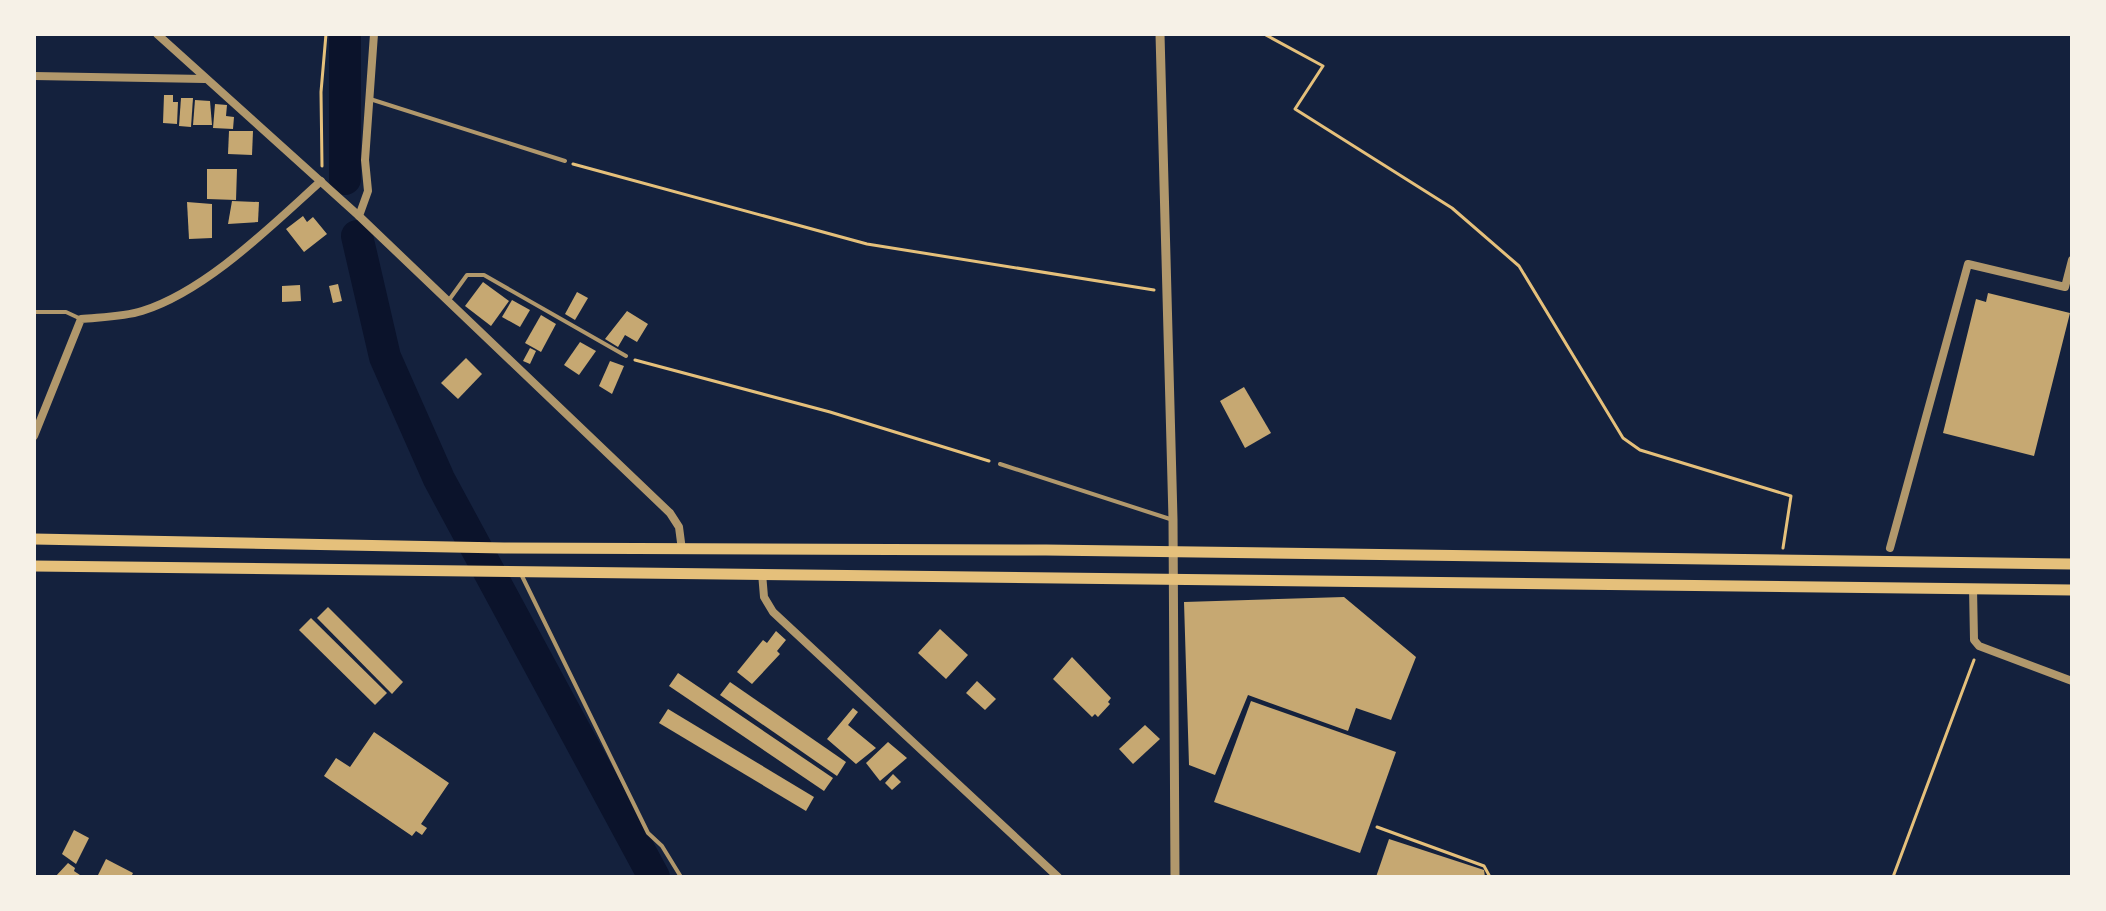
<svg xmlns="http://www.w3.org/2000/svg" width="2106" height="911" viewBox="0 0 2106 911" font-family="'Titillium Web',sans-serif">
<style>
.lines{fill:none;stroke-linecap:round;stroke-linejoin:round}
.river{stroke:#0b132b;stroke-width:32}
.building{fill:#c6a872}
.path{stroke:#e5c07b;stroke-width:3}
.service{stroke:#b1986c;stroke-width:4}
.minor{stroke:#b1986c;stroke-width:8}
.tertiary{stroke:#b1986c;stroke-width:9}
.secondary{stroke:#e5c07b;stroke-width:11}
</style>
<rect width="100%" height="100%" fill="#14213d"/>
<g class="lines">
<!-- river -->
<g class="river">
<polyline points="345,179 345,34"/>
<polyline points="357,236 385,357 439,479 654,877"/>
</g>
</g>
<!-- building -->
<g class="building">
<polygon points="164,95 173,95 173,102 178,102 177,124 163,123"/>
<polygon points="181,98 193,98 191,127 179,126"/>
<polygon points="195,100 210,101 212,125 193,125"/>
<polygon points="215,104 227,105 226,116 234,117 233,129 213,128"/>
<polygon points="229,131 253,131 252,155 228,154"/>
<polygon points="207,169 237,169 236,200 207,199"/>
<polygon points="232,201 259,202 258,222 228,224"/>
<polygon points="187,202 212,204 212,238 189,239"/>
<polygon points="303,216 307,222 313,217 327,234 304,252 286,229"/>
<polygon points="483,282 509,301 491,326 465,306"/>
<polygon points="338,284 342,301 333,303 329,286"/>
<polygon points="300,285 301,301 282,302 282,286"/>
<polygon points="577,292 588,298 575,320 565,314"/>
<polygon points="1988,293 2070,313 2034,456 1943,433 1976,299 1986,302"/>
<polygon points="512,300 530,310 520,327 502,317"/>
<polygon points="627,311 648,324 637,342 625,335 618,347 605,339"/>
<polygon points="541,315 556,324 541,352 525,343"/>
<polygon points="580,342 596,351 579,375 564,365"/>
<polygon points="530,348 536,351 530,364 523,361"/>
<polygon points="466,358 482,374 458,399 441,383"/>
<polygon points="610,361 624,366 612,394 599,386"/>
<polygon points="1244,387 1271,433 1245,448 1220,401"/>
<polygon points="1344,597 1416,657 1391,720 1356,708 1348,731 1248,695 1215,775 1189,765 1184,602"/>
<polygon points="328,607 403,682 392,694 317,618"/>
<polygon points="311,618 387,693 375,705 299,630"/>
<polygon points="940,629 968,655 946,679 918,653"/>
<polygon points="776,631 786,640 777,651 780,654 752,684 737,672 763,640 767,643"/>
<polygon points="1072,657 1111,698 1108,702 1110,704 1098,717 1095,714 1092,717 1053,679"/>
<polygon points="678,673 833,778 824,791 669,686"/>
<polygon points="977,681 996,699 985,710 966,693"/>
<polygon points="730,682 846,762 837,776 720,695"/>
<polygon points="1251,701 1396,752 1360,853 1214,802"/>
<polygon points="853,708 858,712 848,725 876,748 856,764 827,739"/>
<polygon points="668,709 814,797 806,811 659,723"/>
<polygon points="1145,725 1160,739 1133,764 1119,749"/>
<polygon points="374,732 449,783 421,824 427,828 422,835 416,831 412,836 324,776 336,758 350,767"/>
<polygon points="888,742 907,758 880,781 866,763"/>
<polygon points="893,774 901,782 892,790 885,783"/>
<polygon points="74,830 89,838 76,864 62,854"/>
<polygon points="1389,839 1484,870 1485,877 1376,877"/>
<polygon points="106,859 133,873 131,877 97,877"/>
<polygon points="68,863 75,868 74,871 83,877 55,877"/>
</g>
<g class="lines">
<!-- path -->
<g class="path">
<polyline points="1264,34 1323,66 1295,109 1452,208 1519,266 1623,438 1640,450 1791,496 1783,548"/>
<polyline points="573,164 867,244 1154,290"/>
<polyline points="322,166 321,92 326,34"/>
<polyline points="635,360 830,412 989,461"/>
<polyline points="1377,827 1484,866 1490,877"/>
<polyline points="1893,877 1974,660"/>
</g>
<!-- service -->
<g class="service">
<polyline points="370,99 565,161"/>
<polyline points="449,300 467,275 484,275 626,356"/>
<polyline points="34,312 66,312 81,319"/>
<polyline points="1000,464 1170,519"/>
<polyline points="522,576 648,833 662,846 681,877"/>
</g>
<!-- minor -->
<g class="minor">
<polyline points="157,34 359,216"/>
<polyline points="374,34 365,160 368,191 359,216 670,513 679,527 682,550"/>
<polyline points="34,76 205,79"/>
<path d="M34,436L81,319C100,317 123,317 142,311C206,291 271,226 321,181"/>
<polyline points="1890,548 1968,264 2065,287 2072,260"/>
<polyline points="762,573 764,597 773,612 1058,877"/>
<polyline points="1973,588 1974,640 1979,646 2072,681"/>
</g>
<!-- tertiary -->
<polyline class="tertiary" points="1160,34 1173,519 1175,877"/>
<!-- secondary -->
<g class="secondary">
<polyline points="34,539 504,548 1046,550 2072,564"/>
<polyline points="34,566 2072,590"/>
</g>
</g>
<!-- border -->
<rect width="2106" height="911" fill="none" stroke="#f6f1e7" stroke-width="72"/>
</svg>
